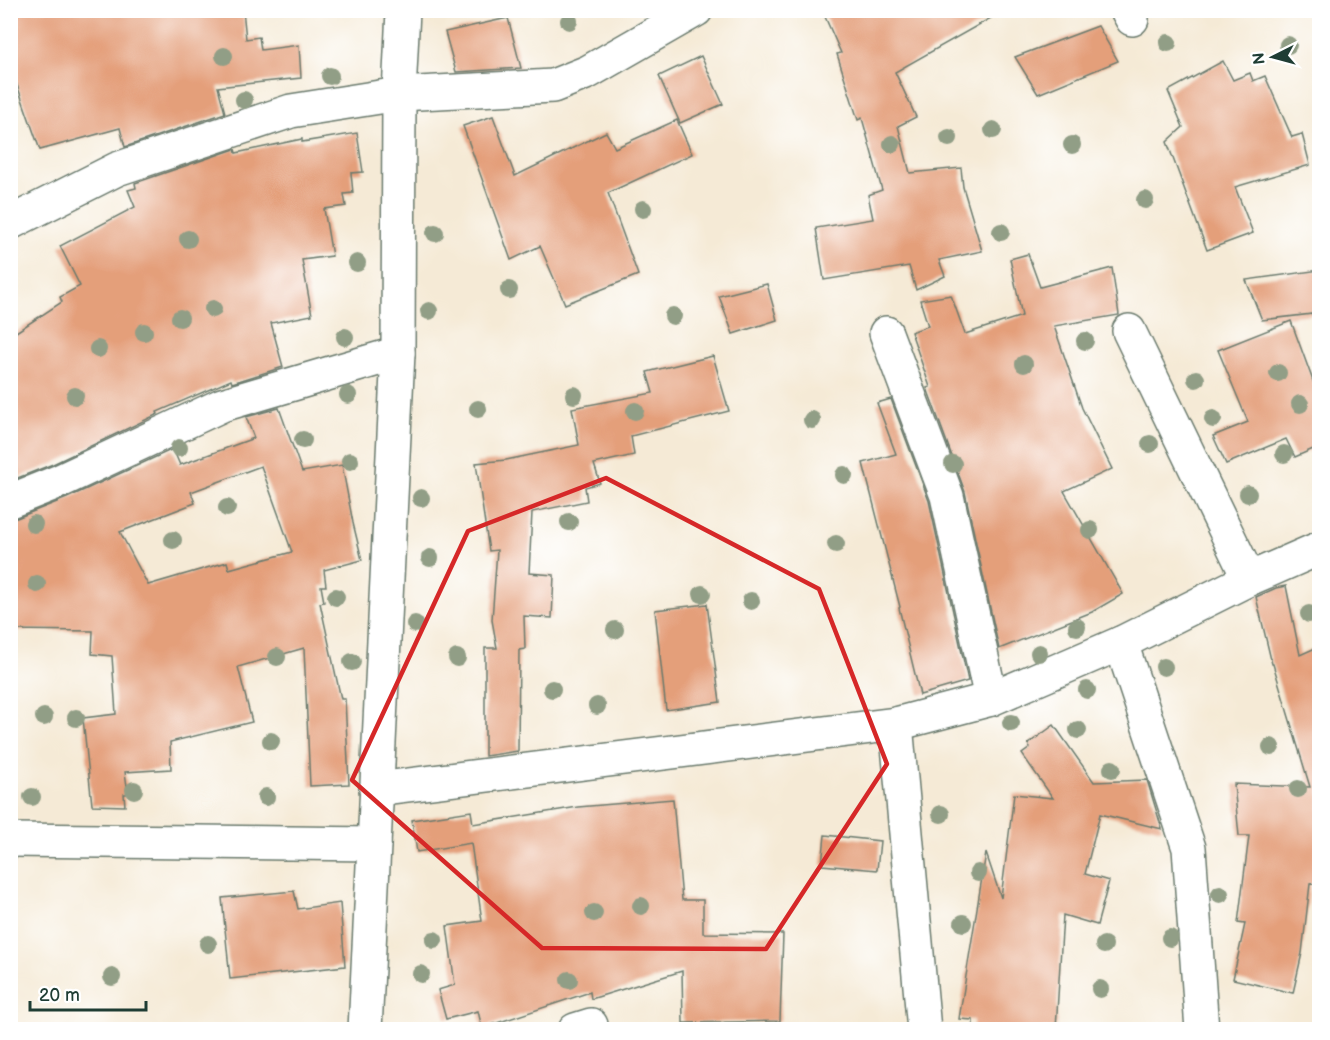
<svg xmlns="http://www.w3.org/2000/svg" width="1330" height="1040" viewBox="0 0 1330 1040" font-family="'Balsamiq Sans',sans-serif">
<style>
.building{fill:#e49f7a;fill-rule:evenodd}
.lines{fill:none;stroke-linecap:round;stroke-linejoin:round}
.minor-casing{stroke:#6a7a6d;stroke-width:36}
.minor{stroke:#fff;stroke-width:33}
.tree{fill:#919e86}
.marked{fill:none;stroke:#d62828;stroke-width:4.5;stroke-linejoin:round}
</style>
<rect width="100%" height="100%" fill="#fff"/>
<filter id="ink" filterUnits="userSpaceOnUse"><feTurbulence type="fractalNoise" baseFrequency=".0167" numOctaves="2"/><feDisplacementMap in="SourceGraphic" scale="12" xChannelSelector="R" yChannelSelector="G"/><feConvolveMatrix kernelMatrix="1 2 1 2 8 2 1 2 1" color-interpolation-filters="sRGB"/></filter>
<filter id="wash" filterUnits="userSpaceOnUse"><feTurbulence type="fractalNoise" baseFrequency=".008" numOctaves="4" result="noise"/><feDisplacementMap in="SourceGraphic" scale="24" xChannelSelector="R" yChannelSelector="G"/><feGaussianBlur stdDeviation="1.35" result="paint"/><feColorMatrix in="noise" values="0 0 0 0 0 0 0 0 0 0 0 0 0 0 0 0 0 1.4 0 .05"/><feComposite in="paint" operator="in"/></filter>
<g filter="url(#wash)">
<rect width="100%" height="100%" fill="#f5ead6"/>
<g id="blocks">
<!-- building -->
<g class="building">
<polygon points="10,10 243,10 246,39 259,37 261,50 299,45 301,78 218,87 225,113 125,147 120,128 40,150 10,65"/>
<polygon points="822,10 1005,10 895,72 916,117 898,126 910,173 961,168 963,187 982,251 939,260 945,276 916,290 909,266 824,280 816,228 873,219 868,195 882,190 862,118 858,120 837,54 841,53"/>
<polygon points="508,18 521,68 456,72 445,32"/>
<polygon points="1098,26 1118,61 1038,94 1015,57"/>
<polygon points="701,56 723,104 680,123 659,76"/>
<polygon points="1223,61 1233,80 1250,73 1253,81 1265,76 1292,137 1302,134 1310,165 1235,187 1253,233 1207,250 1167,142 1183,127 1168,91"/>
<polygon points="493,116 515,176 606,132 615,148 677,120 692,154 608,193 638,275 565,304 540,246 511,260 463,126"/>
<polygon points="357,133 363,172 351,173 353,193 344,194 346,206 324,209 332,256 302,260 312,315 271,323 283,367 232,383 231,380 157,412 158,414 53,464 10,481 10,336 62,302 60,297 80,286 60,246 135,207 128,190 136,188 135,183 235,149 236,153 302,139 302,142"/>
<polygon points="1028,254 1040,287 1112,268 1119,315 1054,326 1082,408 1112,469 1064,491 1123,594 1092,612 999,649 965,492 927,388 930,387 911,332 928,326 920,300 951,295 965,334 1022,316 1010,259"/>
<polygon points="1320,270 1320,313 1262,320 1246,280"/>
<polygon points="767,284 777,320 733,334 719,296"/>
<polygon points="1291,321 1320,400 1320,446 1295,457 1286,439 1226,464 1213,436 1248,422 1218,350"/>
<polygon points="713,356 729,411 631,436 634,455 594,464 600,483 585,487 587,501 532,512 529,573 554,575 552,618 524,616 525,649 519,650 518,751 485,756 485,648 497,648 492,620 497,550 489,551 476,463 506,460 579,445 572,408 653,393 647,372"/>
<polygon points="891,399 929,501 968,681 920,695 899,608 900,607 863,463 896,454 877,403"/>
<path d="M279,408L302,472L342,465L353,523L362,560L324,570L326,586H321L324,602L320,603L341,699H345L349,784L310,786L304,648L238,667L252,722L170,742L171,769L125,772L128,794H124L125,806L92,805L83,718L116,714L112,656L92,654L93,631L10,630V519L17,518L67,498L173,449L180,465L254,438L246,417ZM261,466L292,552L229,569L227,562L148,585L120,532L195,503L191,492Z"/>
<polygon points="1286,586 1300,655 1320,646 1320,883 1310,884 1302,953 1293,993 1233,979 1245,924 1238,923 1249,836 1239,836 1234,784 1310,787 1273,664 1272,664 1256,597 1276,588"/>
<polygon points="707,604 720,702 666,710 655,610"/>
<polygon points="1054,725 1094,782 1147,780 1162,829 1100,814 1085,874 1109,881 1097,925 1063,915 1056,1029 973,1029 973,1020 959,1019 986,853 1001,898 1014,794 1053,798 1022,754 1030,748 1028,744"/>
<polygon points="673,799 682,900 703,900 703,933 783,934 780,1021 683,1023 682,971 591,999 590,992 482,1028 478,1011 446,1019 438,990 455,985 447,926 482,921 471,843 417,852 412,820 471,811 473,824 578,807"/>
<polygon points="825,835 880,841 877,870 822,865"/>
<polygon points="294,891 298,909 340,903 345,966 230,979 222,898"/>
</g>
</g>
</g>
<g filter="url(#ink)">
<use href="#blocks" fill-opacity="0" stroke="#6a7a6d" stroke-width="1.5"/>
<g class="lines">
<defs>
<g id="minor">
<polyline points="1127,10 1132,19"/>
<polyline points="10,223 117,169 291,111 399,94 553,86 588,72 696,10"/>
<polyline points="1129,331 1249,579"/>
<polyline points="886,333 947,496 991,699"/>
<polyline points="10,501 60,481 222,405 398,353"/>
<polyline points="1121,643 1189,848 1202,1030"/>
<polyline points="896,724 924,1030"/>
<polyline points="376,789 896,724 991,699 1121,643 1249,579 1320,548"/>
<polyline points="10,840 374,844"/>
<polyline points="365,1030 398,353 399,94 403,10"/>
<polyline points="575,1030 591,1025"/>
</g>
</defs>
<!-- minor casing -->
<use href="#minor" class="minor-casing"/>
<!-- minor -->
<use href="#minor" class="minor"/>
</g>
<!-- trees -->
<g class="tree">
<circle cx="569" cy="21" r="9"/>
<circle cx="1168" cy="43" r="9"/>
<circle cx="1288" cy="45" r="9"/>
<circle cx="224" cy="56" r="9"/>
<circle cx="330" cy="76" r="9"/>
<circle cx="244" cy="100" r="9"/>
<circle cx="993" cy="130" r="9"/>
<circle cx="949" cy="138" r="9"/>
<circle cx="892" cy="144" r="9"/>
<circle cx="1072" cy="145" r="9"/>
<circle cx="1145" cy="200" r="9"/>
<circle cx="643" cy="209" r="9"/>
<circle cx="1001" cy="232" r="9"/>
<circle cx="435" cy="233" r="9"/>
<circle cx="188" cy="239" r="9"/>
<circle cx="357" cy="263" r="9"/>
<circle cx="509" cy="290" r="9"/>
<circle cx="213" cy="309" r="9"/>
<circle cx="429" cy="311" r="9"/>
<circle cx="673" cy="316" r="9"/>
<circle cx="180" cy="318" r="9"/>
<circle cx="144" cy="332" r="9"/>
<circle cx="345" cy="337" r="9"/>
<circle cx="1085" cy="341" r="9"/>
<circle cx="98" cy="349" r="9"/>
<circle cx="1024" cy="364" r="9"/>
<circle cx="1278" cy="373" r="9"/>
<circle cx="1196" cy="379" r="9"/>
<circle cx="348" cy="395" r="9"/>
<circle cx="574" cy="395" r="9"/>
<circle cx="75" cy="396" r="9"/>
<circle cx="1300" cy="404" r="9"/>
<circle cx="478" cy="409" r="9"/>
<circle cx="635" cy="411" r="9"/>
<circle cx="1213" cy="419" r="9"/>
<circle cx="812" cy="420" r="9"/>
<circle cx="303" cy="440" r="9"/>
<circle cx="1150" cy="444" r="9"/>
<circle cx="179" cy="448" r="9"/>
<circle cx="1284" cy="454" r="9"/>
<circle cx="350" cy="461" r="9"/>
<circle cx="953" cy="464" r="9"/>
<circle cx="844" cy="475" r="9"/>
<circle cx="1248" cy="494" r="9"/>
<circle cx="421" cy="498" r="9"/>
<circle cx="227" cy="508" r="9"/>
<circle cx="569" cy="522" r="9"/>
<circle cx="34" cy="524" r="9"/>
<circle cx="1090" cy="530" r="9"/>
<circle cx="173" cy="540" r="9"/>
<circle cx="836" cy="544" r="9"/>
<circle cx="430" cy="558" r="9"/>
<circle cx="37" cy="584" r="9"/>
<circle cx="702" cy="594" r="9"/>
<circle cx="336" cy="597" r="9"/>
<circle cx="751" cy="601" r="9"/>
<circle cx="1309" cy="614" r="9"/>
<circle cx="415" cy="624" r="9"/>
<circle cx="1077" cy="627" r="9"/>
<circle cx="615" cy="630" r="9"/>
<circle cx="1039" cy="653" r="9"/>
<circle cx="277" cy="657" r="9"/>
<circle cx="457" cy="658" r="9"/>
<circle cx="352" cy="662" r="9"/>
<circle cx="1164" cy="667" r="9"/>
<circle cx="552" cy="689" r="9"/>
<circle cx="1087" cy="690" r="9"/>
<circle cx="597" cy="706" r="9"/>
<circle cx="44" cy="717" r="9"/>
<circle cx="76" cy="718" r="9"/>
<circle cx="1011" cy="723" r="9"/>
<circle cx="1078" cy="730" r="9"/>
<circle cx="271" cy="741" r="9"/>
<circle cx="1271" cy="747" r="9"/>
<circle cx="1112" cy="769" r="9"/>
<circle cx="1298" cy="789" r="9"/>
<circle cx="134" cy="790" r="9"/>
<circle cx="32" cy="797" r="9"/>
<circle cx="266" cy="797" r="9"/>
<circle cx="941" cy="814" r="9"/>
<circle cx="978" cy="873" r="9"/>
<circle cx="1220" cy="894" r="9"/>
<circle cx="641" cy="906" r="9"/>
<circle cx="594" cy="913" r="9"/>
<circle cx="963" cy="923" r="9"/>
<circle cx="1170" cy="938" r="9"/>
<circle cx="434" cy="940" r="9"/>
<circle cx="208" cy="944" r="9"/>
<circle cx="1104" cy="945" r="9"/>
<circle cx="421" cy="974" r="9"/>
<circle cx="112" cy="977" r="9"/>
<circle cx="569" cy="980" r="9"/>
<circle cx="1100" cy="989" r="9"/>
</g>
</g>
<!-- marked area -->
<path class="marked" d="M606,478L819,589L887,764L766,949L542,948L352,780L468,531Z"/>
<!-- margin -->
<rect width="1330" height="1040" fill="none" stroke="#fff" stroke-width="36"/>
<!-- north arrow -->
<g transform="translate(1273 57) rotate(264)" stroke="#ffffff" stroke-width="4.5" paint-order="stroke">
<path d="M0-4.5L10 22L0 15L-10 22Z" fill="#1f3d34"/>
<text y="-9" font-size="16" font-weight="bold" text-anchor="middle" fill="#1f3d34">N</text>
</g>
<!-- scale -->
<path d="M30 1001v9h116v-9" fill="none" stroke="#1f3d34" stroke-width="3"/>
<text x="39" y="1001" font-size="18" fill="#1f3d34" stroke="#ffffff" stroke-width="4.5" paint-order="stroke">20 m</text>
</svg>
